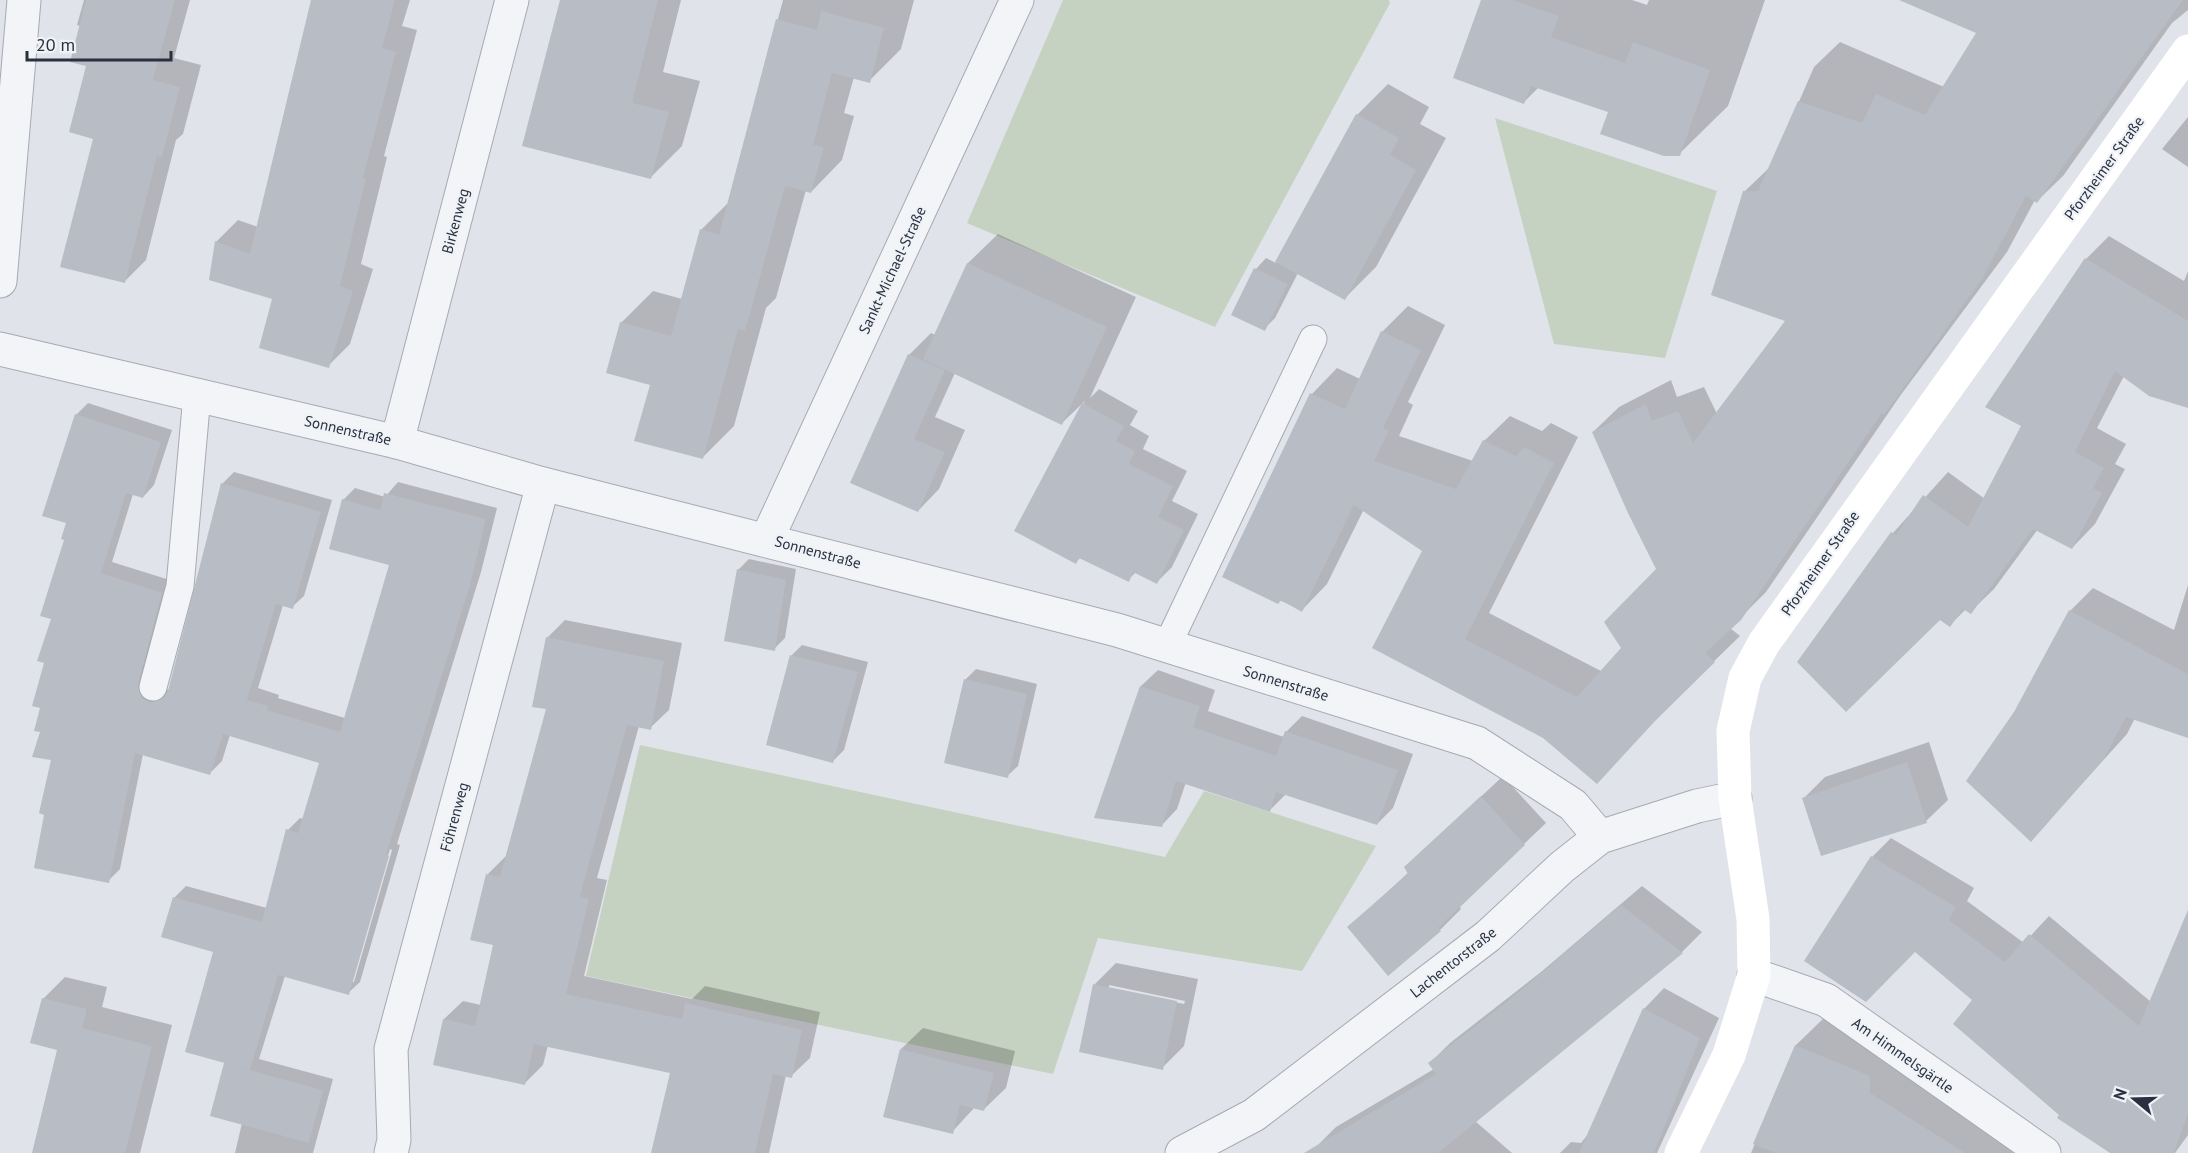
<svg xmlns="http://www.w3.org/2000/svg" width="2188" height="1153" viewBox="0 0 2188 1153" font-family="'PT Sans',sans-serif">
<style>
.green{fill:#c5d2c1}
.shadow{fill:#0003;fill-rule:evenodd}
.building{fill:#b7bcc5}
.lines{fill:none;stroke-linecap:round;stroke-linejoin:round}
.lane-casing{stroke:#a5aab3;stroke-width:29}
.street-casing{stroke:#a5aab3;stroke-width:35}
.lane{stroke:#f2f4f7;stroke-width:27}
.street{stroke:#f2f4f7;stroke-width:33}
.secondary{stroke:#fff;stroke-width:33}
.labels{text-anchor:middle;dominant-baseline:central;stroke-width:4.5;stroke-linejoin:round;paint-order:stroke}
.street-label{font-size:15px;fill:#293140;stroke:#eff2f6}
</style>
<rect width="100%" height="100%" fill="#e0e3e9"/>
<!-- green -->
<g class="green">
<polygon points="1063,0 1389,0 1390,3 1215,327 967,223"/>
<polygon points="1495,118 1717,191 1665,358 1554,344"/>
<polygon points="640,745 1165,857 1204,791 1376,846 1302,971 1098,938 1053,1074 586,976"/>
</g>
<!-- shadow -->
<g class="shadow">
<polygon points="84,0 190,0 174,58 201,65 183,134 176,140 146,260 125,281 94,138 88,65 81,26 77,25"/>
<polygon points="313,0 410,0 402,26 417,30 384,156 387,157 361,264 373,269 350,344 328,366 274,298 216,242 238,220 258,227"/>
<polygon points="561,0 681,0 663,72 700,81 682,146 651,177"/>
<polygon points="783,0 914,0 901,49 869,81 854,77 844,113 854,116 842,160 811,192 806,190 776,298 766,308 734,426 702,458 652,384 621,323 653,291 682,299 701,230 729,202"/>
<polygon points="1483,0 1632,0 1647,5 1649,0 1765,0 1728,106 1679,154 1610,111 1539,87 1524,102"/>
<polygon points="1901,0 2188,0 2188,10 2172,23 2063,176 2037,201 2035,200 2007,252 1900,396 1766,592 1730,628 1740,636 1673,701 1597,782 1544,736 1374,648 1424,550 1364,509 1327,584 1302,610 1224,576 1312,394 1337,368 1360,379 1382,332 1408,306 1445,325 1408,402 1413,405 1399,436 1473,461 1484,441 1510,416 1542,431 1551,423 1578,437 1489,613 1601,671 1623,648 1658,569 1593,432 1619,407 1671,380 1677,397 1704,387 1717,414 1787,321 1745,191 1771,166 1814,67 1840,42 1944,87 1978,32"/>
<polygon points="1388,84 1429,107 1420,124 1446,138 1376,267 1345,298 1298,273 1275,318 1264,329 1233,314 1256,269 1266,258 1276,263 1357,115"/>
<polygon points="2188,117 2188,167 2162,149"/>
<polygon points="998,234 1136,297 1090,398 1099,389 1138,411 1130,425 1149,436 1143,449 1187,471 1172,501 1198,514 1172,567 1157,582 1136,572 1128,580 1081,557 1076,562 1016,530 1085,401 1062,423 955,373 935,417 965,430 939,489 918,511 909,355 931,333 935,335 968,263"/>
<polygon points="2109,236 2184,281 2188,271 2188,407 2124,376 2097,428 2126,444 2115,464 2125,469 2095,524 2072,548 2038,529 1994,589 1970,612 1966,609 1950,625 1940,619 1799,662 1893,533 1948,472 1985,499 2023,425 2086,259"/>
<path d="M88,403L172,430L154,485L143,497L133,494L112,562L173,581L162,691L170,689L222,484L234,472L332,500L304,596L292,607L283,605L258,688L279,695L278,698L345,718L391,564L343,500L355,488L385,497L398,482L497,508L481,572L397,844L400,845L360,982L348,993L285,976L259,1059L333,1079L313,1153H235L242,1123L225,1064L215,951L174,898L186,886L267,908L288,830L300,818L304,819L321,762L230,735L222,761L210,773L143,754L120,869L108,881L42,731L46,662L66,539L76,415ZM390,849L392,850L354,982H351Z"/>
<polygon points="749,559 796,569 785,638 774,649 738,570"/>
<polygon points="2188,585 2188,736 2135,718 2127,734 2031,840 2015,713 2070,611 2093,588 2174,630"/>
<polygon points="565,620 682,643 669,710 650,728 639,726 597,878 607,880 584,976 692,999 705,986 820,1012 810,1058 791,1076 786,1075 769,1153 653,1153 671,1072 548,1045 543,1065 525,1083 444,1019 463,1001 481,1005 495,944 488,874 506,856 548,708 547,638"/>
<polygon points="802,645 868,662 844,750 833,761 768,744 792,655"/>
<polygon points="976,669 1037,684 1018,766 1007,776 965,680"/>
<polygon points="1158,670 1215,690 1208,711 1284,737 1286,732 1302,716 1413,754 1393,808 1377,824 1286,794 1270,810 1186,782 1177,809 1161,826 1096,817 1141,686"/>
<polygon points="1929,742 1948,800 1926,821 1803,799 1825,777"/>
<polygon points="1503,776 1546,823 1459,906 1461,909 1440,930 1349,927 1409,872 1428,846"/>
<polygon points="1891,838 1974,888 1967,901 2024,943 2049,916 2151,1002 2188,911 2188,1135 2175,1153 2111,1153 2061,1115 1974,1000 1872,857"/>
<polygon points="1642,886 1702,932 1682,952 1475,1121 1512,1153 1320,1153 1316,1147 1336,1127 1434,1069 1430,1063 1450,1043 1541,972"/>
<path d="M1116,963L1198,979L1184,1046L1162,1068L1095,984ZM1109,985L1185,1001L1184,1004L1109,988Z"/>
<polygon points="65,977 107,987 102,1007 172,1025 140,1153 33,1153 59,1049 32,1041 44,998"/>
<polygon points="1664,988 1719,1018 1657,1153 1560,1153 1571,1142 1581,1143 1589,1133 1644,1009"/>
<polygon points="1828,1014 2034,1153 1751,1153 1796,1045"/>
<polygon points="923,1028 1015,1051 1006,1088 984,1109 975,1107 952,1132 901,1049"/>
</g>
<!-- building -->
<g class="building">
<polygon points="86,0 175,0 153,80 180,87 162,157 157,156 125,283 60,267 93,139 69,132 86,66 70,62"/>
<polygon points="311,0 395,0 382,48 396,52 363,178 366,178 340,286 353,291 329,368 259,348 272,299 209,280 215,241 250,254"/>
<polygon points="560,0 658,0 632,103 669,112 651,179 522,146"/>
<polygon points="1481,0 1513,0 1559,16 1551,37 1625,63 1633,42 1710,70 1680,156 1664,156 1600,134 1608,112 1531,86 1524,104 1453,78"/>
<polygon points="1899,0 2183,0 2037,203 2026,196 1982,279 1884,415 1882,413 1741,620 1705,653 1715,662 1655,721 1597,784 1543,738 1372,648 1422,551 1354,505 1302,612 1281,600 1278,604 1222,577 1310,393 1345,409 1381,331 1421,350 1383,428 1389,430 1374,461 1456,489 1483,440 1516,456 1524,447 1554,463 1465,639 1577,697 1621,648 1604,622 1656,569 1628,513 1592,432 1646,404 1652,421 1678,411 1693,443 1785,321 1711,295 1743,191 1758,191 1798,101 1862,123 1876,94 1925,115 1976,33"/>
<polygon points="821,11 884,28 870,83 832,73 813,145 824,147 811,193 785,186 745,331 738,329 703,459 634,441 650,385 606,373 620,322 671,336 700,229 719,235 776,19 817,30"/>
<polygon points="1356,114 1399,138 1390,155 1416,170 1345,300 1275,262"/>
<polygon points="2085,258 2188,321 2188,408 2149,396 2115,371 2075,452 2104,468 2093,488 2102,493 2072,549 2033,529 1971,614 1963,609 1950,627 1940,620 1846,712 1797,662 1891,532 1896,535 1923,495 1968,527 2021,426 1985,407"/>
<polygon points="967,263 1107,327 1062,425 923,359"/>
<polygon points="1254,268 1288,284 1265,331 1231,315"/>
<polygon points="908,354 945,370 914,439 945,452 918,512 850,483"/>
<polygon points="1082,403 1124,426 1116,441 1135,451 1129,464 1173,486 1158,517 1184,530 1157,584 1133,572 1129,582 1079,558 1076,564 1014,531"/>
<polygon points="75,414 161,442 143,498 126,493 101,573 162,593 138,684 142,698 150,702 164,698 168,691 221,483 321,512 293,609 276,604 247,700 268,706 267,710 340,732 389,565 329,549 342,499 380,510 384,493 486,519 470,585 386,855 389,856 349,995 278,975 250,1070 185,1052 213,952 161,937 173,897 262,922 286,829 298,833 319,763 223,734 210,775 135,753 109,883 34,868 44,815 39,813 51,760 32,757 40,732 34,731 40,708 32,706 44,663 37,661 51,619 40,616 64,540 61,539 66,523 42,516"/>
<polygon points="737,569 786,580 775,651 724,641"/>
<polygon points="2069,610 2188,674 2188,738 2126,717 2103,760 2031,842 1966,781 2014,712"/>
<polygon points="546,637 664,661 651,730 627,725 580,896 589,899 566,994 682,1019 685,1003 802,1030 792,1078 773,1074 755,1153 651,1153 670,1073 534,1044 525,1085 433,1065 443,1019 475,1026 493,945 470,940 486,874 500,877 546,709 532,707"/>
<polygon points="790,655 858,672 833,763 766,745"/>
<polygon points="964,679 1027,694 1008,778 944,763"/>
<polygon points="1140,686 1200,706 1193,727 1276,756 1285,731 1398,770 1377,825 1276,792 1270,812 1176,781 1162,827 1094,818"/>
<polygon points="1907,762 1927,823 1821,856 1802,798"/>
<polygon points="1481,796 1525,845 1438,928 1441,931 1388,976 1347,927 1408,874 1404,867"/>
<polygon points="1871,856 1956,907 1949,920 2005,962 2029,934 2139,1026 2188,910 2188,1113 2174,1153 2110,1153 2057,1118 2059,1115 1953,1024 1972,1000 1915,952 1866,1002 1804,961"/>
<polygon points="1621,905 1683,953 1438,1153 1304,1153 1436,1074 1428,1063 1519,992"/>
<polygon points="1093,984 1177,1001 1163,1070 1079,1052"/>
<polygon points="42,998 87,1009 82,1028 152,1046 125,1153 32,1153 57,1050 30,1043"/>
<polygon points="1643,1008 1700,1038 1654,1153 1579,1153"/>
<polygon points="1795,1045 1870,1076 1870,1093 1965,1153 1775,1153 1753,1144"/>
<polygon points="900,1049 994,1073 984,1111 960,1105 953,1134 883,1117"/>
<polygon points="224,1063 323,1090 309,1143 210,1116"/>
</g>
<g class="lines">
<defs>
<g id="lane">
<polyline points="1167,646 1313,339"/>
<polyline points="153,687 180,586 197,395"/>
</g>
<g id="street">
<polyline points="0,281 24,0"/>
<polyline points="0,349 397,442 543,484 1117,630 1477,743 1573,805 1600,837"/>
<polyline points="397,442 512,0"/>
<polyline points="767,539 1017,0"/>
<polyline points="1754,975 1826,1000 2044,1153"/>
<polyline points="391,1153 394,1140 391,1049 543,484"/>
<polyline points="1182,1153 1254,1115 1488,936 1562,867 1600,837 1697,806 1735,798"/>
</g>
</defs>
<!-- lane casing -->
<use href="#lane" class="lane-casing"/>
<!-- street casing -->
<use href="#street" class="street-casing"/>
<!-- lane -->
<use href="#lane" class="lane"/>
<!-- street -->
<use href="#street" class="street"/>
<!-- secondary -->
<polyline class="secondary" points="1681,1153 1729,1055 1754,975 1753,919 1735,798 1733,731 1745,678 1764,643 2188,51"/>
</g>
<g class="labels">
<!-- street labels -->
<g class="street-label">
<text transform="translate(2104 168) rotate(-54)">Pforzheimer Straße</text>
<text transform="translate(455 221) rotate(-75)">Birkenweg</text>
<text transform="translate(892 270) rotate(-65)">Sankt-Michael-Straße</text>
<text transform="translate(348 430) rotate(13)">Sonnenstraße</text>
<text transform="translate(818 552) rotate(15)">Sonnenstraße</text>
<text transform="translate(1820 563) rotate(-55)">Pforzheimer Straße</text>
<text transform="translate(1286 683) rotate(17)">Sonnenstraße</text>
<text transform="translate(454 817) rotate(-75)">Föhrenweg</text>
<text transform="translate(1453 962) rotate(-38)">Lachentorstraße</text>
<text transform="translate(1903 1055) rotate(35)">Am Himmelsgärtle</text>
</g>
</g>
<!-- north arrow -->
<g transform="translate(2134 1099) rotate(289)" stroke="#eff2f6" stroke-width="4.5" paint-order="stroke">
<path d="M0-4.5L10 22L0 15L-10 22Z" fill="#293140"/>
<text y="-9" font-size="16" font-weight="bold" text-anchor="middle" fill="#293140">N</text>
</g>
<!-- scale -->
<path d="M27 51v9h144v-9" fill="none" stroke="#293140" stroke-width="3"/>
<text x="36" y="51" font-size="18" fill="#293140" stroke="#eff2f6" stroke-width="4.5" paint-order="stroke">20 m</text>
</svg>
